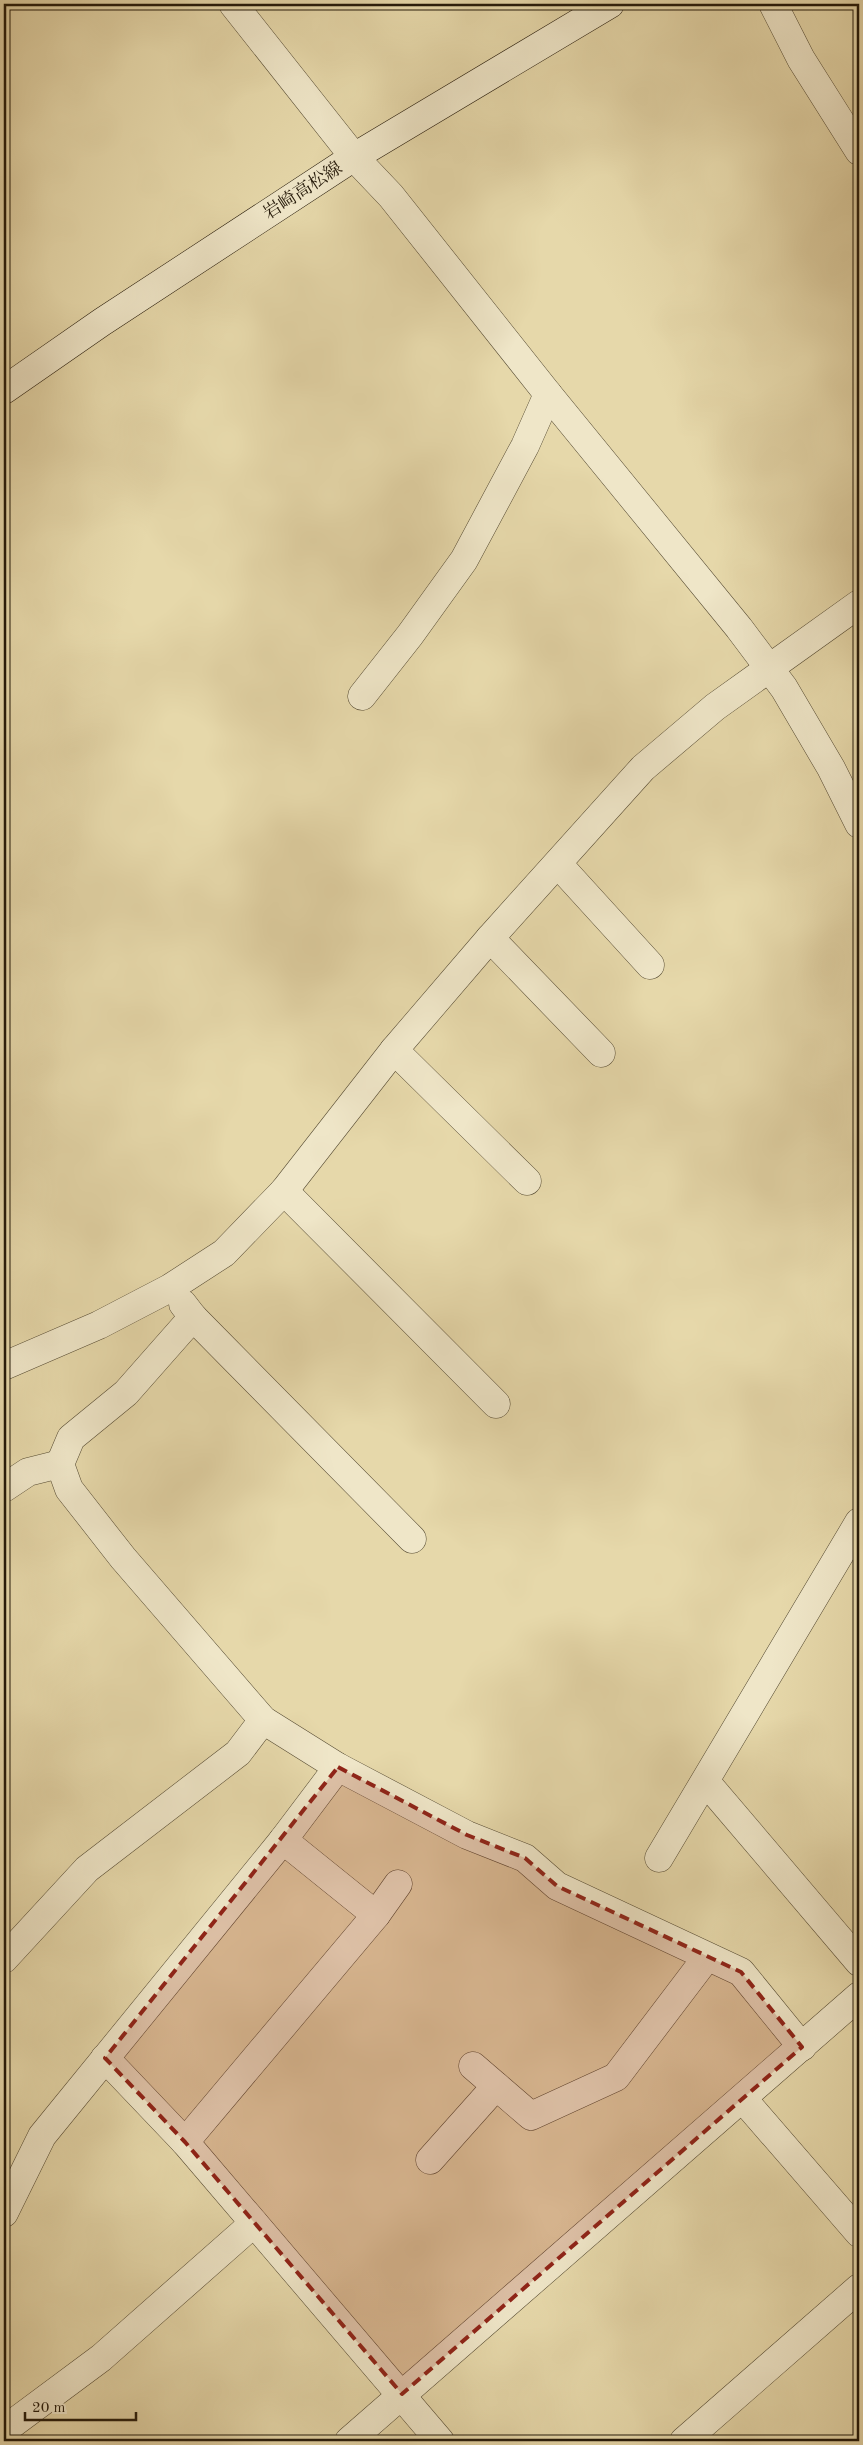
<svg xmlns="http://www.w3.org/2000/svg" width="863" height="2445" viewBox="0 0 863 2445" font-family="'Old Standard TT','Noto Serif JP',serif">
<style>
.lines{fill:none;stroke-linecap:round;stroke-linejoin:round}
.street-casing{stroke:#554a32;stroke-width:29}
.secondary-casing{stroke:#251a0a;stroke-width:29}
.street{stroke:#efe6c8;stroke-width:28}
.secondary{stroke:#efe6c8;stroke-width:28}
.marked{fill:#8f2418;fill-opacity:0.2;stroke:#8f2418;stroke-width:4;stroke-dasharray:10 6;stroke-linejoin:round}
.labels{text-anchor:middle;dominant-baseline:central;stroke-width:4;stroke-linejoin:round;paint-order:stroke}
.street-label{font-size:18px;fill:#251a0a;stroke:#efe6c8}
</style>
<rect width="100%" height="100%" fill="#e6d8aa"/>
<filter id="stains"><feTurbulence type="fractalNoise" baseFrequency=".004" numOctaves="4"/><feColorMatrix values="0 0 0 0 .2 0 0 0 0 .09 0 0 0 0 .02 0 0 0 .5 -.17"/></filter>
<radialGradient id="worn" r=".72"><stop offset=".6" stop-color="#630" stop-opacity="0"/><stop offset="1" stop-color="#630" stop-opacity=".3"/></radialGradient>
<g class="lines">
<defs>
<g id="street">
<polyline points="233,4 354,157 391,196 548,394 739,628 784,688 831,768 859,824"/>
<polyline points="773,4 801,59 859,151"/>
<polyline points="362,696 410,635 464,560 525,446 548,394"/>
<polyline points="558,864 650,965"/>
<polyline points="490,938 601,1053"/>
<polyline points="394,1050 527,1181"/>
<polyline points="284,1191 496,1404"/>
<polyline points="183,1304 193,1317 412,1539"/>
<polyline points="193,1317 126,1393 71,1438 60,1464 69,1489 123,1558 263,1720 338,1767 467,1835 525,1858 557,1886 741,1972 802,2047"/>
<polyline points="4,1366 99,1325 170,1288 224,1253 284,1191 394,1050 490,938 643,768 715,707 859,604"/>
<polyline points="4,1488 28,1472 60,1464"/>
<polyline points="706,1782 859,1962"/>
<polyline points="283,1840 376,1915"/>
<polyline points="659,1858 859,1522"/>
<polyline points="4,1959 87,1869 238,1753 263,1720"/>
<polyline points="105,2058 185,2142 440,2441"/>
<polyline points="473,2066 531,2116 616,2077 707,1957"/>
<polyline points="743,2099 859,2233"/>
<polyline points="185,2142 376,1915 398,1884"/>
<polyline points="430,2160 496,2086"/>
<polyline points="4,2213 42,2136 283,1840 338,1767"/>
<polyline points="4,2430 101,2358 254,2223"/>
<polyline points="349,2441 859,1996"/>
<polyline points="684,2441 859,2288"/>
</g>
<polyline id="secondary" points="4,390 102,322 354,157 610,4"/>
</defs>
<!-- street casing -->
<use href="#street" class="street-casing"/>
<!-- secondary casing -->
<use href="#secondary" class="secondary-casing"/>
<!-- street -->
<use href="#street" class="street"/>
<!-- secondary -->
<use href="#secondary" class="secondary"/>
</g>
<!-- marked area -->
<path class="marked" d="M338,1767L467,1835L525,1858L557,1886L741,1972L802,2047L402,2394L185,2142L105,2058Z"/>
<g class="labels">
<!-- street labels -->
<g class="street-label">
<text transform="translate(303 191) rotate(-33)">岩崎高松線</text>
</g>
</g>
<!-- margin -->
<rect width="863" height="2445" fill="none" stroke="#e6d8aa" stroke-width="20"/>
<rect x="5" y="5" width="853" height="2435" fill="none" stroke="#251a0a" stroke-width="2.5"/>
<rect x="10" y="10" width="843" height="2425" fill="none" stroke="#251a0a"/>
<!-- scale -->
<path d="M25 2412v8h111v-8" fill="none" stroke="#251a0a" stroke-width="2.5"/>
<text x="32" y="2412" font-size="15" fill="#251a0a" stroke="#efe6c8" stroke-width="4" paint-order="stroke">20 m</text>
<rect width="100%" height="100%" filter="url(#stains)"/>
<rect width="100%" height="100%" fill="url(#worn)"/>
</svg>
